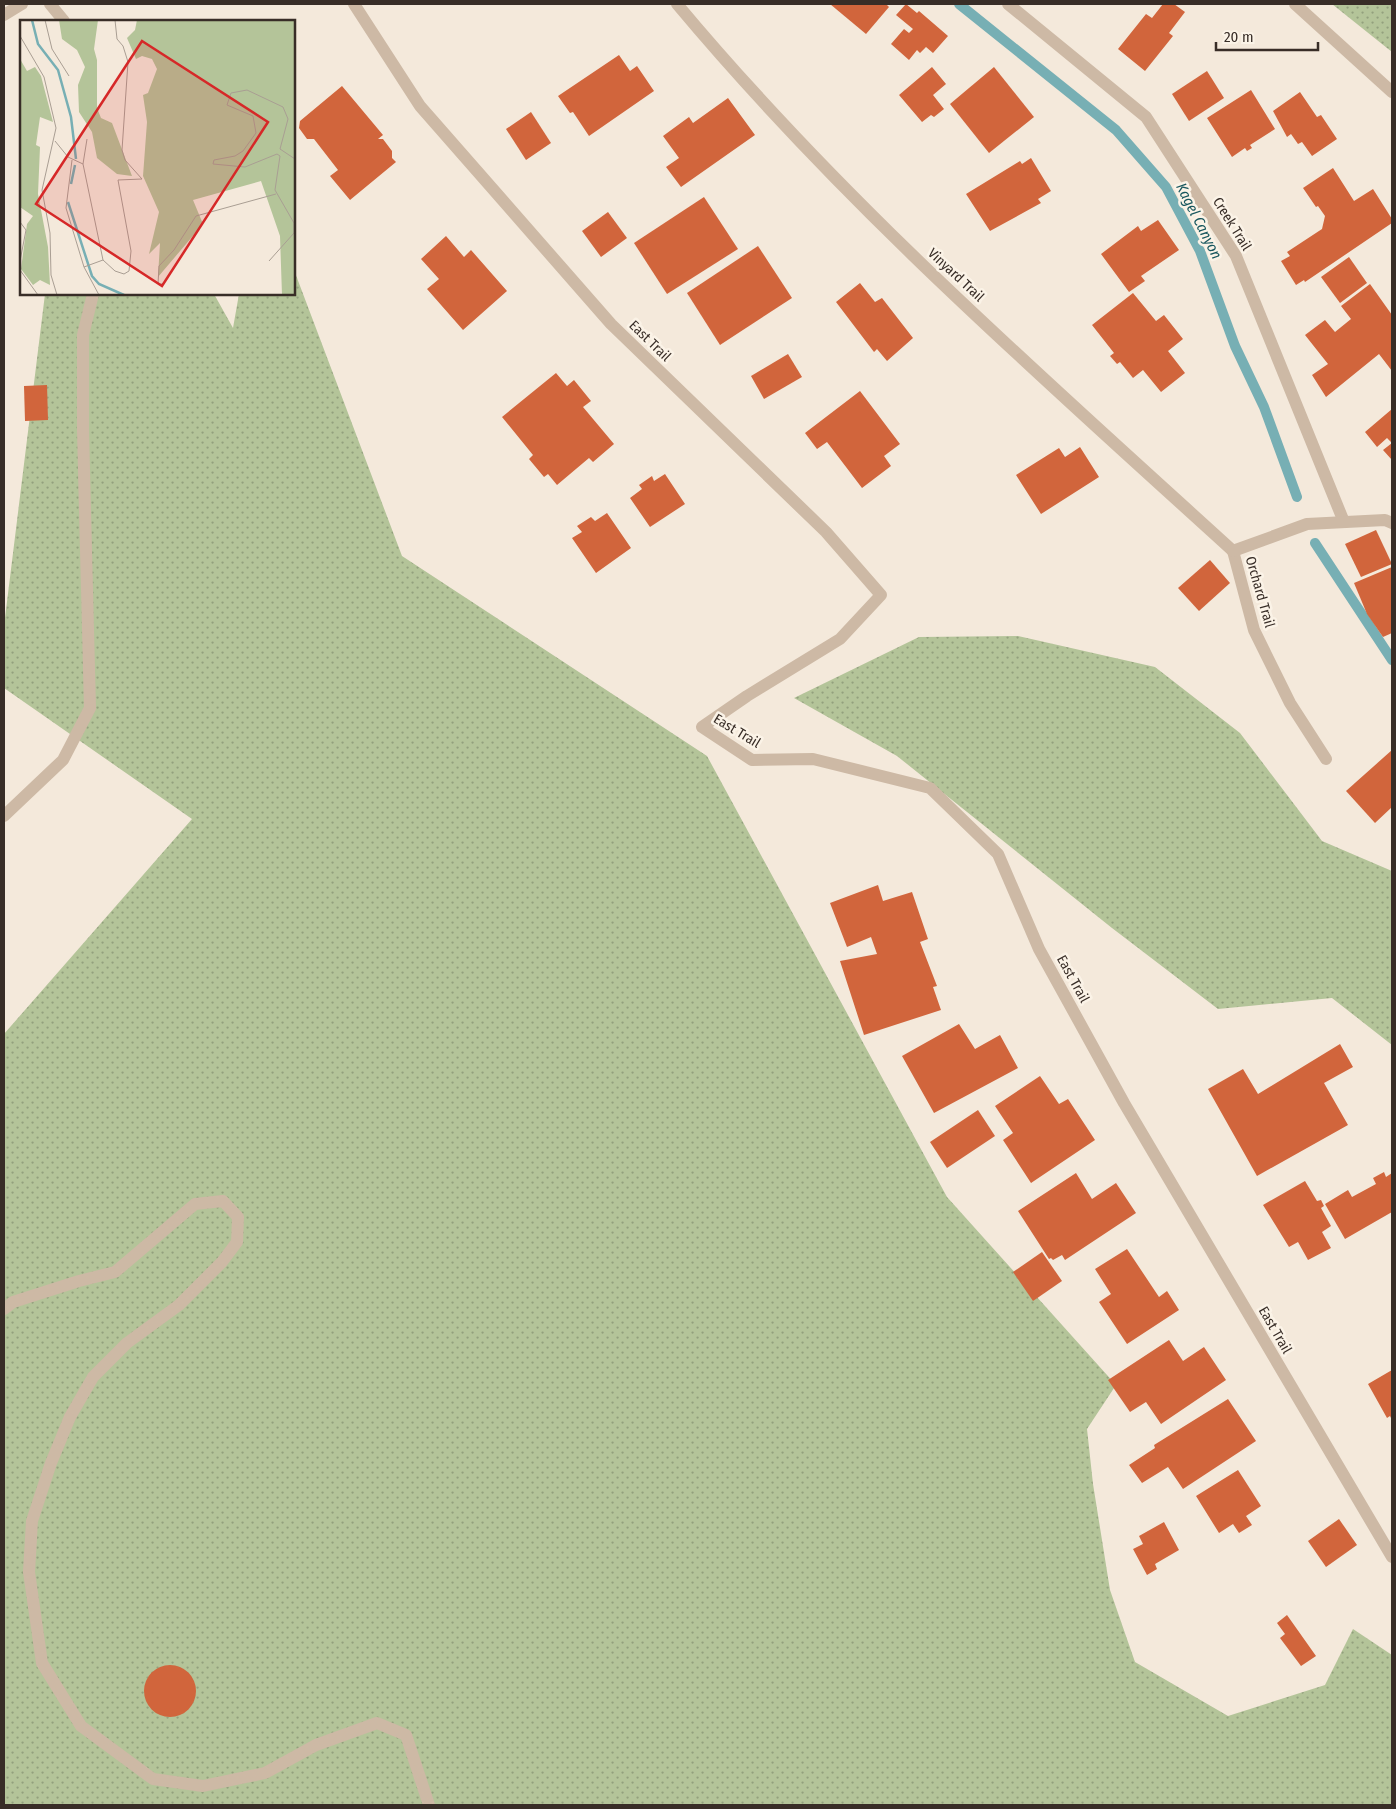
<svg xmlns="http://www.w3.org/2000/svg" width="1396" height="1809" viewBox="0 0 1396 1809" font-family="'Fira Sans Condensed',sans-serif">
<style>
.green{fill:url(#green-dots)}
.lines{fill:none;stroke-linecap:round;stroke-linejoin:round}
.stream{stroke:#77afb4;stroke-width:10}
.building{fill:#d1653c}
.minor{stroke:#cdb9a5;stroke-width:12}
.labels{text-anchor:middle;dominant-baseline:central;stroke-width:5;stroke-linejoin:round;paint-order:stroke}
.street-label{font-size:14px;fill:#382d27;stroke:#fbf3e7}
.water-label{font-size:15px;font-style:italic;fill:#19575e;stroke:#fbf3e7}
.inset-river{fill:none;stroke:#77afb4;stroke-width:2.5}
.inset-road{fill:none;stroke:#a99e93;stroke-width:1}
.view{fill:#d62828;fill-opacity:0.15;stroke:#d62828;stroke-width:2.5}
.inset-edge{fill:none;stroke:#382d27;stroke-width:2.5}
</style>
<defs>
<pattern id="green-dots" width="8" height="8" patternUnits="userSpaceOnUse" patternTransform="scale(1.25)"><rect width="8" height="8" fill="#b4c499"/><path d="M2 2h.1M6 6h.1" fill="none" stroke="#93a07d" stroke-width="1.8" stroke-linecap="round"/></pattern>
</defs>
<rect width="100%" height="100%" fill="#f4e9db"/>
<!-- green -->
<g class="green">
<polygon points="1332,4 1392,4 1392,52"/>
<polygon points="294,270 402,556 707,756 947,1197 1116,1385 1087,1429 1093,1484 1110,1590 1135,1662 1228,1716 1325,1685 1353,1629 1392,1655 1392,1805 4,1805 4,1034 192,819 4,688 4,626 45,294 214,294 233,328 239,294 294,294"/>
<polygon points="1018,636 1155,667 1240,733 1322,841 1392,871 1392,1045 1332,998 1218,1009 1112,928 897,756 794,698 919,637"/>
</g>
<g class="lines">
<!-- stream -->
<g class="stream">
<polyline points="959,4 1116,130 1166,187 1200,251 1235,346 1264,407 1297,497"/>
<polyline points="1315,543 1392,660"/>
</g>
</g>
<!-- building -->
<g class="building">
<polygon points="830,4 886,4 889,7 866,34"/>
<polygon points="906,4 917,13 919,11 948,36 933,53 926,47 920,53 917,50 909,60 891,44 904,29 909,33 913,29 896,15"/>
<polygon points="1163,4 1174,4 1185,12 1169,33 1173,36 1145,71 1118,49 1146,14 1152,18"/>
<polygon points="619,55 630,71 637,66 654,91 589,136 573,112 570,113 558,96"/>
<polygon points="932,67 946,84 933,95 944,109 934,117 931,115 922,122 899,95"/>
<polygon points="994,67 1034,117 989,153 950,104"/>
<polygon points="1207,71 1224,98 1189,121 1172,94"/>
<polygon points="342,86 383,135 378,139 383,139 392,151 392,158 396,162 350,200 330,176 338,170 314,139 307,139 299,128 300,121"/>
<polygon points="1251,90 1275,129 1250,145 1252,148 1247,151 1245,148 1232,157 1207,118"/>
<polygon points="1300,92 1317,117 1321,115 1337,139 1312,156 1302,142 1298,144 1291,134 1287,137 1273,111"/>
<polygon points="728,98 755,135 681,187 666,167 679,158 663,136 689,117 693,123"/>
<polygon points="531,112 551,143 526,160 506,129"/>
<polygon points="1031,158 1051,191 1038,199 1041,203 990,231 966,194 1020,161 1022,164"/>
<polygon points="1333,168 1354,201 1373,189 1392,219 1392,223 1305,282 1304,280 1296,285 1281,261 1290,256 1287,252 1322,229 1325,216 1318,206 1316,207 1303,188"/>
<polygon points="704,197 738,249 667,294 634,243"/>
<polygon points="608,212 627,238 601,257 582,231"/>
<polygon points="1158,220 1179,250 1141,276 1145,281 1129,292 1101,254 1138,226 1141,231"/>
<polygon points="446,236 464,257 471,250 507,291 463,330 427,289 439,279 421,259"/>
<polygon points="758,246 792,298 720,345 687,293"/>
<polygon points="1349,257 1367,283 1340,303 1321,277"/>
<polygon points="860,283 875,302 882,298 913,338 887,361 877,349 874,352 836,302"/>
<polygon points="1370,284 1392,315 1392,371 1379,354 1326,397 1312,375 1328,364 1305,335 1325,320 1335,332 1351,319 1341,306"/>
<polygon points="1133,293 1156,321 1164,315 1183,339 1168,351 1185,373 1161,392 1143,370 1133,378 1120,362 1117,364 1110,356 1114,353 1092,325"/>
<polygon points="788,354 802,377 764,399 751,376"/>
<polygon points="556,373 567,386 574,380 591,401 583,407 614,444 593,462 589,458 557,485 548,474 544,477 529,459 533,455 502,417"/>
<polygon points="47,385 48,420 25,421 24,386"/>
<polygon points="860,391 900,444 884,456 891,466 862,488 827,442 817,449 805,433"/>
<polygon points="1392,409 1392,460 1383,450 1392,443 1387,438 1377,447 1365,432"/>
<polygon points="1080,447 1099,477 1041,514 1016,475 1059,448 1065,457"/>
<polygon points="665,474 685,504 650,527 630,498 642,489 639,485 652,476 654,481"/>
<polygon points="607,513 631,548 596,573 572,538 582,532 577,526 591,517 595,521"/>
<polygon points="1376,530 1392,564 1361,577 1345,544"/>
<polygon points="1210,560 1230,583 1199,611 1178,588"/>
<polygon points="1392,567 1392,633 1383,637 1367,614 1354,583"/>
<polygon points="1392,750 1392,807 1375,823 1346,791"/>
<polygon points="878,885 883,901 912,892 928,939 920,942 937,986 933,987 941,1010 864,1035 840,961 877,954 871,937 847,947 830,903"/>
<polygon points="959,1024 975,1049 1000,1035 1018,1068 934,1113 902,1056"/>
<polygon points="1340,1044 1353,1067 1324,1083 1348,1125 1257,1176 1208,1089 1243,1069 1258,1094"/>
<polygon points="1040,1076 1059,1104 1068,1099 1095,1140 1031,1183 1003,1140 1013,1133 995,1106"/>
<polygon points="978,1110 995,1136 947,1168 930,1142"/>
<polygon points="1384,1172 1386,1177 1392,1173 1392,1212 1345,1239 1325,1204 1348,1190 1352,1197 1376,1184 1373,1178"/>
<polygon points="1076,1173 1092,1199 1116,1183 1136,1213 1065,1260 1062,1255 1053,1260 1051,1258 1049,1259 1018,1211"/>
<polygon points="1305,1181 1317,1201 1321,1200 1324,1206 1321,1208 1331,1226 1322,1232 1331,1248 1308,1260 1298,1242 1289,1247 1263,1205"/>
<polygon points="1127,1249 1159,1297 1167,1291 1179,1310 1127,1344 1099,1302 1111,1294 1095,1269"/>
<polygon points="1042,1252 1062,1281 1033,1301 1013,1272"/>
<polygon points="1169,1340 1183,1361 1204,1347 1226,1380 1161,1424 1146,1402 1130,1412 1108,1380"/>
<polygon points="1392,1370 1392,1420 1390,1416 1387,1418 1368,1384"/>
<polygon points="1228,1399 1256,1441 1183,1489 1168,1467 1142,1483 1129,1465 1155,1448 1154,1445"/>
<polygon points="1238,1470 1261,1506 1246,1516 1252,1525 1239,1533 1233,1524 1219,1533 1196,1496"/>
<polygon points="1339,1519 1357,1545 1326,1567 1308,1541"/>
<polygon points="1164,1522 1179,1550 1155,1564 1157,1569 1147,1575 1133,1549 1143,1544 1139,1536"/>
<polygon points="1287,1615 1316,1656 1301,1666 1280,1638 1285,1634 1277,1623"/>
<circle cx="170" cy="1691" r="26"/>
</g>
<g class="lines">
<!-- minor -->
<g class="minor">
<polyline points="50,4 64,21"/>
<polyline points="354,4 420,106 611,324 826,532 881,595 840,639 747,696 702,727 752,760 813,759 930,788 998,854 1039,949 1124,1103 1392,1557"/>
<path d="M677,4C844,204 1041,376 1233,551"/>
<polyline points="1008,4 1146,117 1236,256 1344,522"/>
<polyline points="1295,4 1392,92"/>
<polyline points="4,15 22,4"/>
<polyline points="1233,551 1254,630 1290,703 1326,759"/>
<polyline points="1233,551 1307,524 1385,520 1392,523"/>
<polyline points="4,816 63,760 90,708 83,431 83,335 93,294"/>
<polyline points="4,1309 13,1302 79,1281 115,1272 195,1204 223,1201 238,1217 237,1242 222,1262 179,1305 127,1343 93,1377 70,1417 51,1463 32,1521 29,1572 42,1663 81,1726 153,1779 203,1786 265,1773 316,1745 377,1723 406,1735 429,1805"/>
</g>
</g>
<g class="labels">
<!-- street labels -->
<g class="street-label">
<text transform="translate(1232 224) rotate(58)">Creek Trail</text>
<text transform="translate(956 275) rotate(43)">Vinyard Trail</text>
<text transform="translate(650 341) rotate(44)">East Trail</text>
<text transform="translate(1260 592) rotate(74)">Orchard Trail</text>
<text transform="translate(737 731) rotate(31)">East Trail</text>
<text transform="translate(1073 979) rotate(61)">East Trail</text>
<text transform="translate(1275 1330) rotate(60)">East Trail</text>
</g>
<!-- water labels -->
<g class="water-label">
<text transform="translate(1199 221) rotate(63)">Kagel Canyon</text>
</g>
</g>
<!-- overview -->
<g transform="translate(20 20)">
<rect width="275" height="275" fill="#f4e9db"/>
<path d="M39,0H78L74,29L77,40V88L81,98L92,103L112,156L97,154L77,138L72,112L59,92L58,65L65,47L57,30L42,19ZM117,0H275V275H262L260,216L241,161L173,180L183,204L138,257L140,223L129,234L139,192L123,156L127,102L123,75L128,73L137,49L132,39L122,36L116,39L107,18L115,10ZM0,39L7,51L15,47L21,56L33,102L20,97L16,125L20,127L18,174L28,227L30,265L20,260L13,265L1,249L7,204L13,196L0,187Z" fill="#b4c499"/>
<path class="inset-river" d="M12,0L18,24L38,50L51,97L56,139M51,164L55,145M48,182L72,256L79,264L104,275"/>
<path class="inset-road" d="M25,0L32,29L49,56M0,16L24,57L36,108L22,170L30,213L31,255L37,275M35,121L48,137L63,144M52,140L46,188L64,247L79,275M63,144L83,240M63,144L67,119M0,202L6,210L0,241M83,240L95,251L104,254L109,251L111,231L98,160L122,159L105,140L102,130L108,42L103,26L97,19L95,0M249,241L274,213V203L255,170L260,136L257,134L225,147L193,144L194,140L215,136L223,131L236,113L233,96L207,85L211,73L227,70L263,87L268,99L260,129L275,139M64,247L83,240M0,250L18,275M143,264H138L139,246L154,230L176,196L256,174"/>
<path class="view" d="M122,21L248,102L142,266L16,184Z"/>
<rect width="275" height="275" class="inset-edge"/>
</g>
<!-- border -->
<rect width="1396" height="1809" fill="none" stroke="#382d27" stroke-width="10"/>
<!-- scale -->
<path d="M1216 42v8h102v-8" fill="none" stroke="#382d27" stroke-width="2.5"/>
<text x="1224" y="42" font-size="15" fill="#382d27" stroke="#fbf3e7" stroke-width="4" paint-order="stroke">20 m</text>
</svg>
